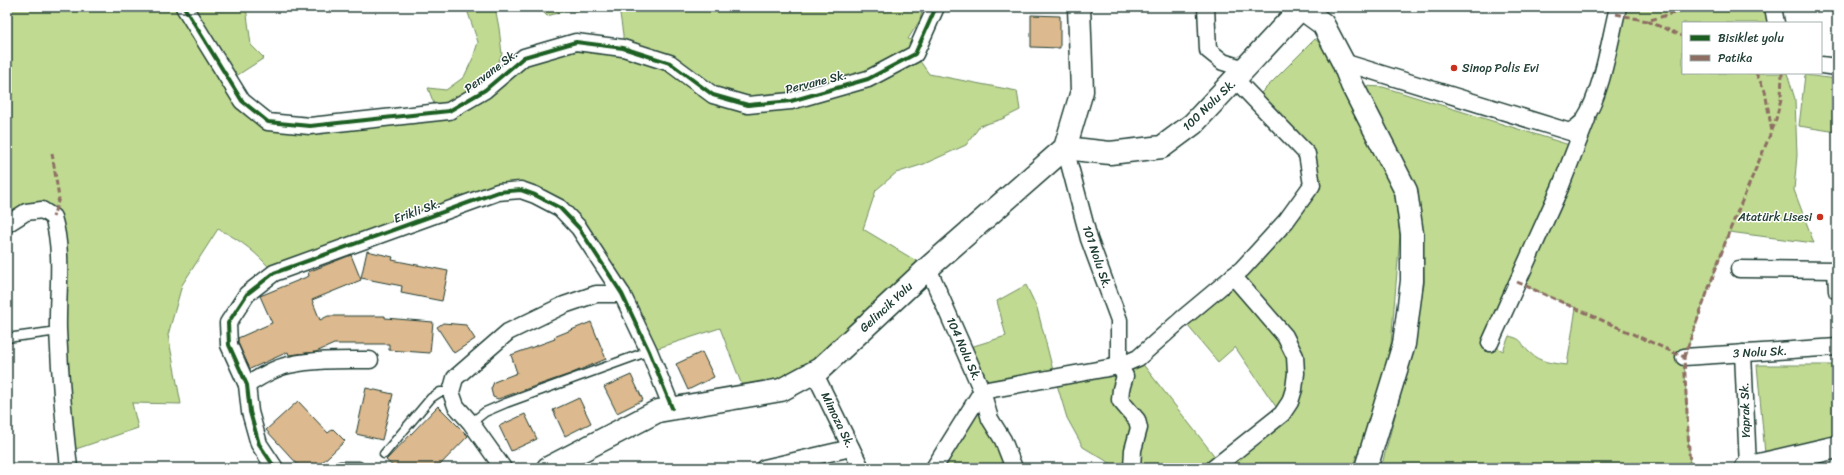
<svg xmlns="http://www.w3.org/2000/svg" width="1844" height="475" viewBox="0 0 1844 475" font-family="Sriracha,sans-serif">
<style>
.green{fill:#c0da91;stroke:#708c62;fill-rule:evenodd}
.building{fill:#dcb98e;stroke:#1f3d34}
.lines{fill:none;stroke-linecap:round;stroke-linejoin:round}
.lane-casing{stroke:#1f3d34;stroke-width:11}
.street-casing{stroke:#1f3d34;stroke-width:19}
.secondary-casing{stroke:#1f3d34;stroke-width:25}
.lane{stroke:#fff;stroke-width:8}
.street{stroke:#fff;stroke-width:16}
.secondary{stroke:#fff;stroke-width:22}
.quiet{stroke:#8d6e63;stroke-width:3;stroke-dasharray:6 3;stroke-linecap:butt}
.cycleway-casing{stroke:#fff;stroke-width:6}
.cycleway{stroke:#1b5e20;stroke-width:4}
.poi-dot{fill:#c8321e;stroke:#fff;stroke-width:1.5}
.labels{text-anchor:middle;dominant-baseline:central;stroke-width:3;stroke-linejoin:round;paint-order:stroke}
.poi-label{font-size:12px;fill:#1f3d34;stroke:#fff;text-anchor:start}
.street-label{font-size:12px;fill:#1f3d34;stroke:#fff}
</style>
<rect width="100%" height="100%" fill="#fff"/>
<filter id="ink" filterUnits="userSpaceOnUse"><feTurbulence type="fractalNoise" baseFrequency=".025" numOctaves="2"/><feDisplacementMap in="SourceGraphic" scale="8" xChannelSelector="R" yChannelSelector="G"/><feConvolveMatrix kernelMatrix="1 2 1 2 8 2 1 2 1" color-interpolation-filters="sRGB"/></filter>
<g filter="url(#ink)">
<!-- green -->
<g class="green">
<path d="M7,7H246L251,45L264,58L230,80L268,122L437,112L428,88L446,90L464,77L473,58L478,42L466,7H495L499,28L502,54L486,89L524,57L576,42L623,48V35L619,7H923L920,20L908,39L920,43L915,54L929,74L1017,91L1020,110L1002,119L980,126L966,145L924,164L896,173L876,190L863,229L928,268L820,369L746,396L720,328L649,351L579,228L520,190L274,273C257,253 241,240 218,229L182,285L168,335L181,404L132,403L138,428L67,452L59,261L42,210L7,224Z"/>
<polygon points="538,7 581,7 578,11 565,11 547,16"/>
<path d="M1620,7H1773L1776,23H1683V73H1787L1795,99L1797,155L1794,190L1814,243L1729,232L1684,357L1690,466L1684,468H1381L1400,397L1424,285L1423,236L1364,86L1383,87L1576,147ZM1517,282L1576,308L1567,365C1553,363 1540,363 1529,352C1519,342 1525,340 1509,336L1503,351L1490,343Z"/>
<polygon points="1315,39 1329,51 1376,153 1395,196 1400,236 1391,344 1377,403 1352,468 1118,468 1083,447 1067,418 1055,378 982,391 1014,468 934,468 982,391 964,349 1006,336 997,301 1026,285 1037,308 1055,378 1138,358 1220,463 1281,414 1235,347 1218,362 1182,319 1242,269 1312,185 1307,154 1254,100"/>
<polygon points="1805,75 1837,79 1837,132 1799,126"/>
<polygon points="1757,365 1837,365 1837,437 1765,454"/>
</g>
<!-- building -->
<g class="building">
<polygon points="1031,15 1060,16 1060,48 1031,47"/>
<polygon points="367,251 393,257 392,260 448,271 442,301 401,293 402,286 361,278"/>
<polygon points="351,255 361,280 312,300 320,320 328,316 385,316 385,318 433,322 430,353 389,350 389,344 334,344 316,352 289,355 288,352 250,369 238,343 238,338 272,323 260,296 309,276 308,272"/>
<polygon points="591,322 606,359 570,374 498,399 493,397 491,389 494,382 517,373 511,355 555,339 554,337"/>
<polygon points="443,323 466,325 475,339 454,353 437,327"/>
<polygon points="702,352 714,377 688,390 676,364"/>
<polygon points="631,375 643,400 617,413 604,387"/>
<polygon points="366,388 393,394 382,440 356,434"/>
<polygon points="579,398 591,423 565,436 553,410"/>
<polygon points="298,401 328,433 333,429 345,441 316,468 301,468 266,430"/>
<polygon points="438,406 468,436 437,468 395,468 386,460"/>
<polygon points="525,414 537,439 511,451 499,426"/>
</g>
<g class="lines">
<defs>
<g id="lane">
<polyline points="7,338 58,331"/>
<polyline points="471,423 485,412 506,403 649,351"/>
<polyline points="384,454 431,398 440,392 451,392"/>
<polyline points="1792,466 1819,468"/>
<polyline points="335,468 340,466 359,466"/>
</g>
<g id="street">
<polyline points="184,7 242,101 268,122 310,126 449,111 485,90 524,57 576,42 623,48 670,63 713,95 748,105 791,101 868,79 915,54 936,7"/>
<polyline points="1206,7 1208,50 1223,62 1245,69"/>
<polyline points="1773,7 1776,23"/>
<path d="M1343,62L1570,132C1575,128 1581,125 1584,120C1602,93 1610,39 1618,7"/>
<polyline points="1821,65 1837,67"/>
<polyline points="1065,148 1089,239 1119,320 1119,366 1125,376 1121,389 1120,400 1137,420 1139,428 1133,450 1132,468"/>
<path d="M7,224L26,212L42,210L53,217C64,253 57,293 58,330C60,376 64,423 69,468"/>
<polyline points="928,268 982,391 990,419 1003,440 1014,468"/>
<polyline points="1739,269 1837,270"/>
<polyline points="1836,270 1837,291"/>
<polyline points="1490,343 1560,188 1587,119"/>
<polyline points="1743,353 1748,467"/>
<polyline points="1684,357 1837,347"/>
<polyline points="814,372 861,468"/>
<path d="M247,385C260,377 274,368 289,365C316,359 343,360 370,360"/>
<polyline points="982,391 1119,366 1138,358 1182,319 1242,269 1286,221 1312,185 1307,154 1236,80"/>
<polyline points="275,468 259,444 250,412 247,385 229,345 228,323 247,294 274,273 498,192 521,190 535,195 560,208 579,228 622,294 649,351 672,408"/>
<polyline points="503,468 471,423 456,406 451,392 455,378 508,332 564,305 596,294 622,294"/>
<polyline points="764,468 851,448"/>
<polyline points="934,468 982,391"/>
<polyline points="1214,468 1282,414 1290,402 1294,389 1296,373 1295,356 1285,336 1233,276"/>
</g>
<g id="secondary">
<polyline points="1301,8 1323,24 1343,62 1352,85 1406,191 1412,234 1412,281 1404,344 1366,468"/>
<polyline points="1065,148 1110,153 1162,147 1193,124 1301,8 1305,7"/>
<polyline points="548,468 658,411 781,390 820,369 928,268 1065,148 1082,91 1079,7"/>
<polyline points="1746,468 1837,447"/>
</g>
</defs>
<!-- lane casing -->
<use href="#lane" class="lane-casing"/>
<!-- street casing -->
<use href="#street" class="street-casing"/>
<!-- secondary casing -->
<use href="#secondary" class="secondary-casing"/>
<!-- lane -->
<use href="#lane" class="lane"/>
<!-- street -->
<use href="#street" class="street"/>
<!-- secondary -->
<use href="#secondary" class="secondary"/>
<!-- quiet -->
<g class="quiet">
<polyline points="1616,14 1647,21 1694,7"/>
<polyline points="1647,21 1683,36"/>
<polyline points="1756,73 1765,91 1772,132"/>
<polyline points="52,153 59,198 53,217"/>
<polyline points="1517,282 1684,357 1690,468"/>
<polyline points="1684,357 1729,232 1775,123 1781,99 1782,73"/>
</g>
<defs>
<g id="cycleway">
<polyline points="184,7 242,101 268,122 310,126 449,111 485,90 524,57 576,42 623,48 670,63 713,95 748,105 791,101 868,79 915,54 936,7"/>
<polyline points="275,468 259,444 250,412 247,385 229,345 228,323 247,294 274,273 498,192 521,190 535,195 560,208 579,228 622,294 649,351 672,408"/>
</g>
</defs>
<!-- cycleway casing -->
<use href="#cycleway" class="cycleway-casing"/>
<!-- cycleway -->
<use href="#cycleway" class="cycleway"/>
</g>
</g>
<!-- markers -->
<g class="poi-dot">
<circle cx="1454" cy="68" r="4"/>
<circle cx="1820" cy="217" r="4"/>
</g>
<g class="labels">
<!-- poi labels -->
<g class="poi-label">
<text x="1462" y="68">Sinop Polis Evi</text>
<text x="1812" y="217" text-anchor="end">Atatürk Lisesi</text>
</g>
<!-- street labels -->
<g class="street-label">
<text transform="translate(491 71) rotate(-37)">Pervane Sk.</text>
<text transform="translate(816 82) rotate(-14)">Pervane Sk.</text>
<text transform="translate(1209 105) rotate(-44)">100 Nolu Sk.</text>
<text transform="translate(417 211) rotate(-20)">Erikli Sk.</text>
<text transform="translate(1097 257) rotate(71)">101 Nolu Sk.</text>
<text transform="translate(886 307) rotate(-43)">Gelincik Yolu</text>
<text transform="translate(964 349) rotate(66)">104 Nolu Sk.</text>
<text transform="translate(1760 352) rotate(-3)">3 Nolu Sk.</text>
<text transform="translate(1745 410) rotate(-92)">Yaprak Sk.</text>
<text transform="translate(838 420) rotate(64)">Mimoza Sk.</text>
</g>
</g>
<!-- margin -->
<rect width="1844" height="475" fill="none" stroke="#fff" stroke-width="24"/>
<rect x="12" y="12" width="1820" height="451" fill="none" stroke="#1f3d34" stroke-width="1.5" filter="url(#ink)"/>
<!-- legend -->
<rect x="1682" y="22" width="140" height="52" fill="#ffffff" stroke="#a5b1ae"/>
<rect x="1690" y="35" width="20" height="6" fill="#1b5e20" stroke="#a5b1ae"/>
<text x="1718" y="42" font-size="12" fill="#1f3d34">Bisiklet yolu</text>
<rect x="1690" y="55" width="20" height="6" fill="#8d6e63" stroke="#a5b1ae"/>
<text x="1718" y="62" font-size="12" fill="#1f3d34">Patika</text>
</svg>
